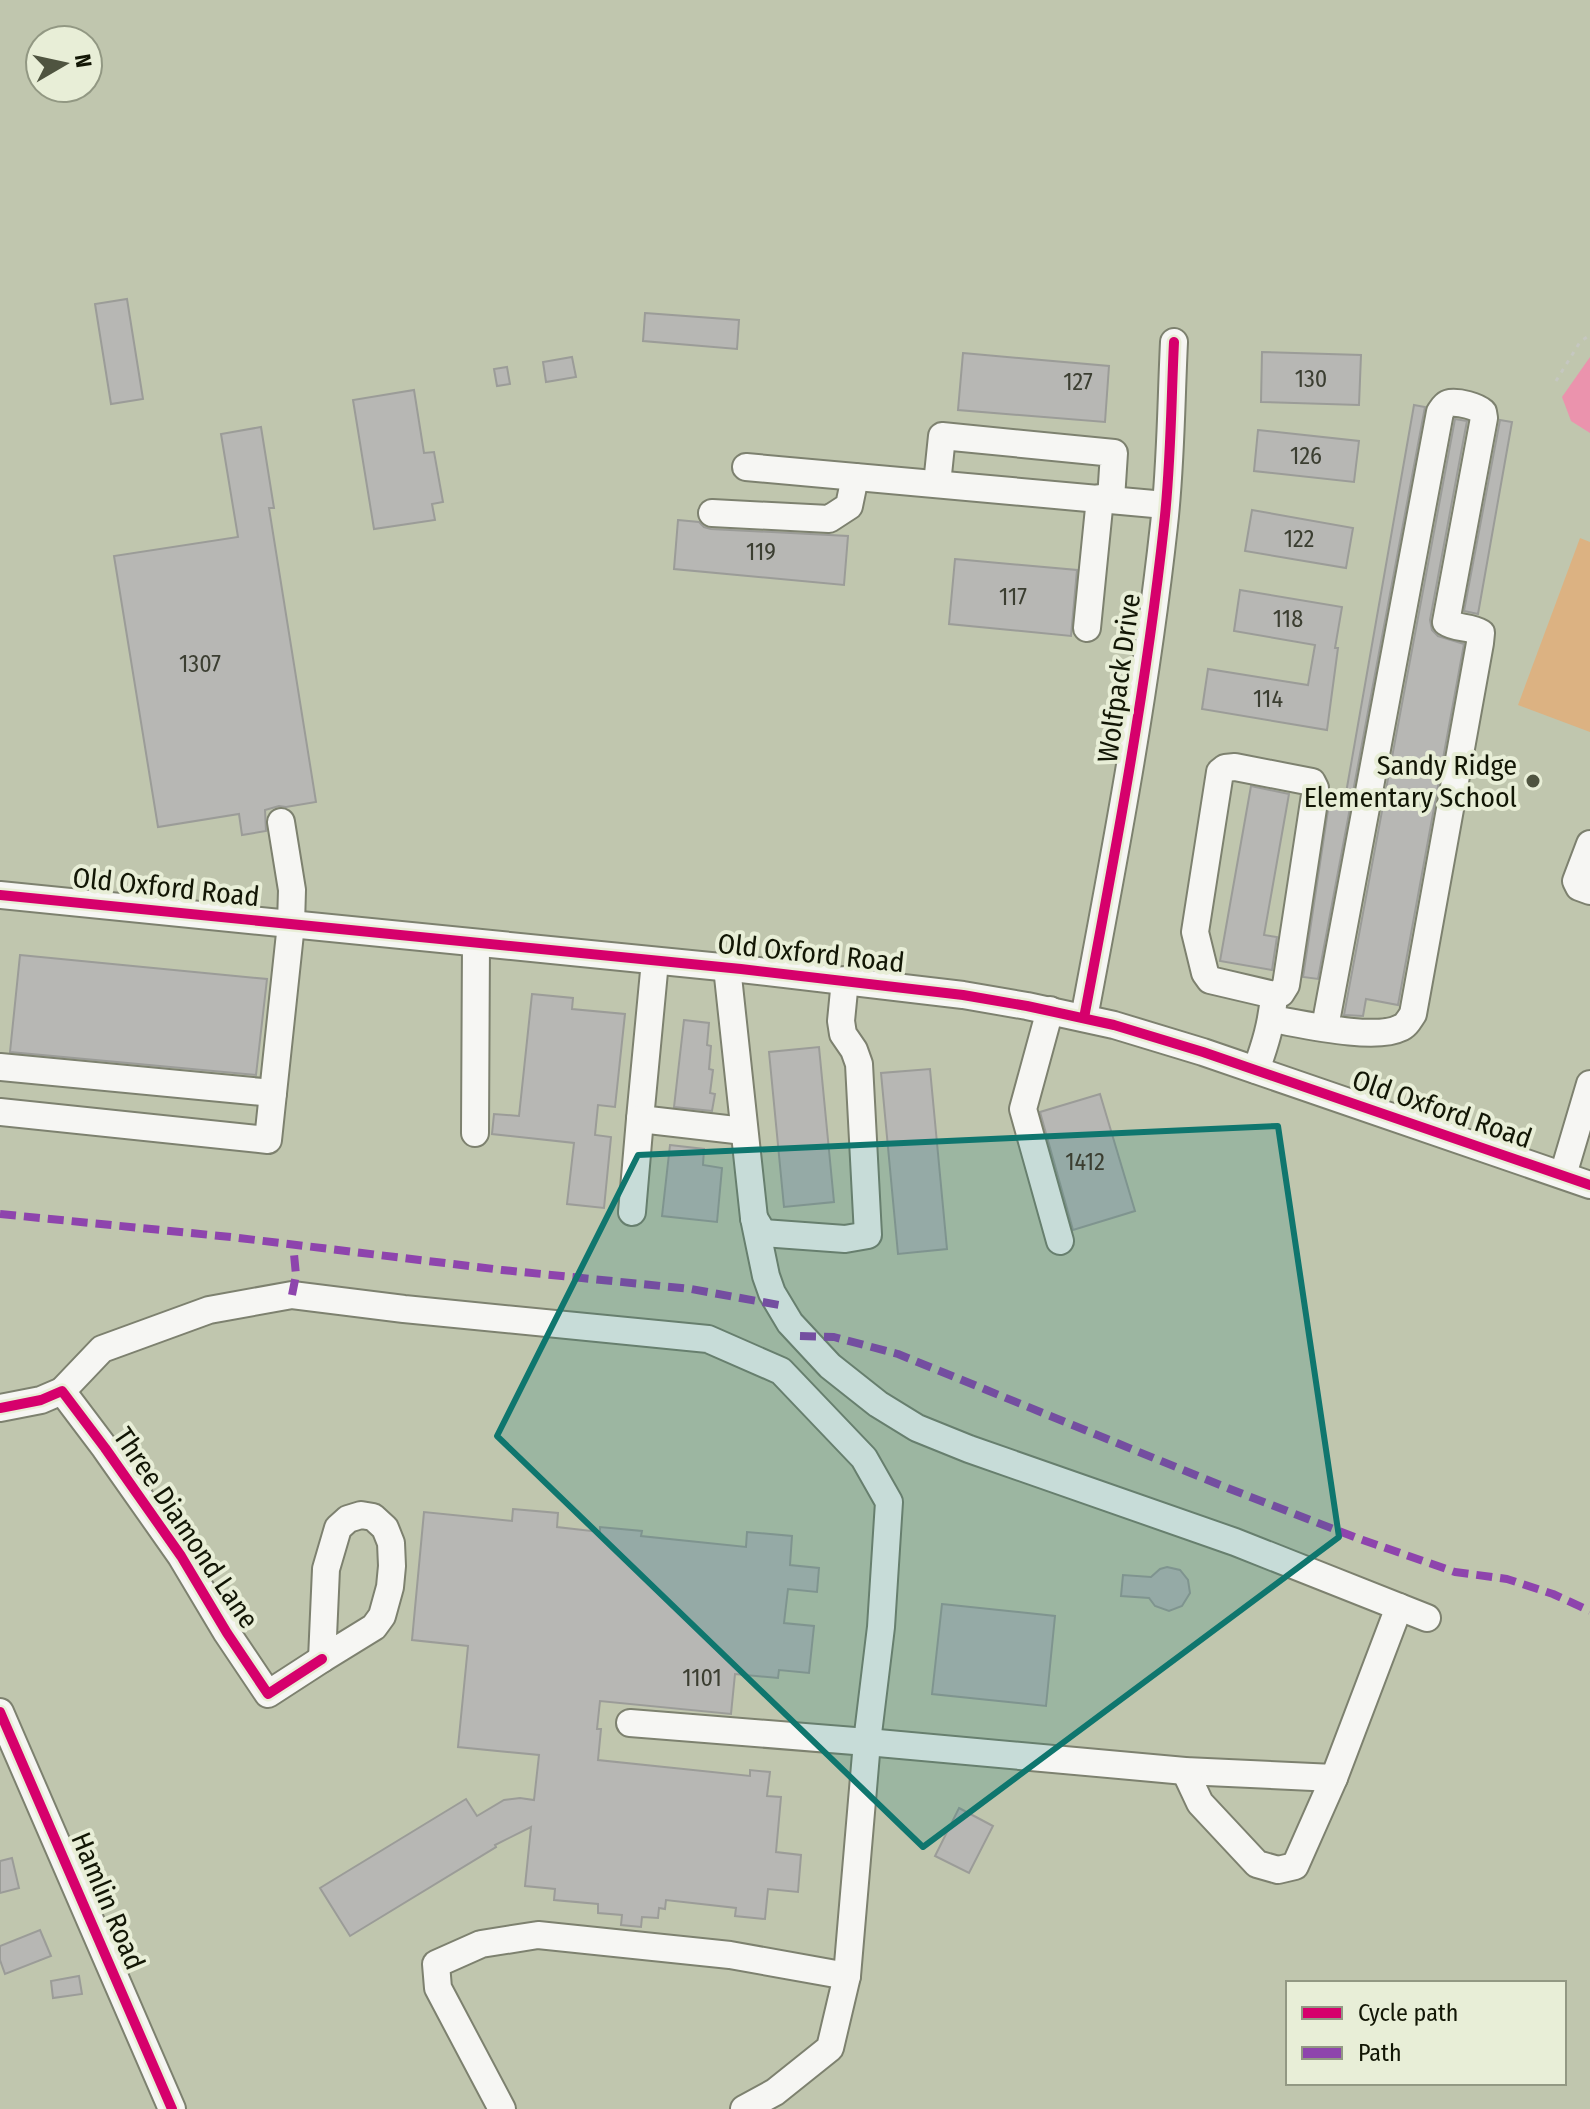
<svg xmlns="http://www.w3.org/2000/svg" width="1590" height="2109" viewBox="0 0 1590 2109" font-family="'Fira Sans Condensed',sans-serif">
<style>
.green{fill:#dcb282}
.water{fill:#eb93ad}
.building{fill:#b7b7b4;stroke:#9b9c98;stroke-width:2}
.lines{fill:none;stroke-linecap:round;stroke-linejoin:round}
.minor-casing{stroke:#7d816f;stroke-width:30}
.path{stroke:#c5c7c0;stroke-width:3;stroke-dasharray:4 6;stroke-linecap:butt}
.minor{stroke:#f6f6f3;stroke-width:26}
.quiet{stroke:#8e44ad;stroke-width:8;stroke-dasharray:16 8;stroke-linecap:butt}
.cycleway-casing{stroke:#e8eed7;stroke-width:15}
.cycleway{stroke:#d6006c;stroke-width:10}
.marked{fill:#0f766e;fill-opacity:0.2;stroke:#0f766e;stroke-width:6;stroke-linejoin:round}
.poi-dot{fill:#4f5440;stroke:#e8eed7;stroke-width:3}
.labels{text-anchor:middle;dominant-baseline:central;stroke-width:8;stroke-linejoin:round;paint-order:stroke}
.number-label{font-size:24px;fill:#3b3e31}
.street-label{font-size:28px;fill:#121605;stroke:#e8eed7}
.poi-label{font-size:28px;fill:#121605;stroke:#e8eed7;text-anchor:end}
</style>
<rect width="100%" height="100%" fill="#c0c6ae"/>
<!-- green -->
<polygon class="green" points="1580,538 1590,542 1590,732 1518,705"/>
<!-- water -->
<polygon class="water" points="1590,357 1590,433 1571,421 1562,397"/>
<!-- building -->
<g class="building">
<polygon points="127,299 143,399 111,404 95,304"/>
<polygon points="645,313 739,320 737,349 643,341"/>
<polygon points="1262,352 1361,355 1359,405 1261,402"/>
<polygon points="963,353 1109,366 1105,422 958,410"/>
<polygon points="572,357 576,377 546,382 543,362"/>
<polygon points="507,367 510,384 497,386 494,369"/>
<polygon points="414,390 424,453 434,452 443,502 432,504 435,520 374,529 353,400"/>
<polygon points="1414,405 1425,407 1318,979 1303,977 1331,790 1346,793"/>
<polygon points="1455,419 1467,421 1430,620 1432,630 1438,636 1464,644 1398,1005 1366,999 1363,1016 1344,1015"/>
<polygon points="1500,420 1512,422 1478,614 1464,611"/>
<polygon points="261,427 274,508 269,508 316,802 286,807 279,806 265,810 266,831 242,835 239,814 158,827 114,556 238,537 221,434"/>
<polygon points="1258,430 1359,441 1354,482 1254,471"/>
<polygon points="1252,510 1353,528 1346,568 1245,551"/>
<polygon points="678,520 699,522 704,527 711,529 848,536 844,585 674,569"/>
<polygon points="955,559 1077,570 1071,636 949,624"/>
<polygon points="1240,590 1342,607 1335,648 1338,648 1327,730 1202,709 1208,669 1308,685 1315,645 1234,631"/>
<polygon points="1251,786 1289,794 1264,935 1277,937 1272,970 1220,961"/>
<polygon points="20,955 267,979 256,1075 10,1052"/>
<polygon points="532,994 573,998 572,1009 625,1014 615,1107 598,1105 595,1135 611,1137 604,1208 567,1204 574,1143 492,1134 494,1114 519,1116"/>
<polygon points="684,1020 709,1023 707,1045 711,1046 709,1069 713,1070 710,1093 715,1094 712,1111 674,1107"/>
<polygon points="819,1047 834,1202 784,1207 769,1052"/>
<polygon points="930,1069 947,1249 898,1254 881,1073"/>
<polygon points="1100,1094 1135,1211 1073,1230 1040,1112"/>
<polygon points="670,1145 704,1149 703,1165 722,1168 717,1222 662,1216"/>
<polygon points="513,1509 558,1513 557,1527 600,1532 600,1527 642,1531 641,1536 746,1547 747,1532 792,1536 790,1565 819,1568 817,1592 788,1589 784,1623 814,1626 809,1673 779,1670 778,1678 735,1674 731,1714 600,1701 597,1729 601,1729 598,1760 750,1776 750,1770 770,1772 767,1796 781,1797 776,1852 801,1855 798,1892 768,1889 765,1919 735,1916 736,1908 666,1900 665,1909 659,1908 658,1918 642,1917 641,1927 621,1925 622,1915 598,1913 598,1904 554,1900 555,1889 525,1886 531,1827 495,1845 496,1847 350,1936 320,1888 466,1799 477,1816 504,1800 520,1798 534,1800 539,1755 458,1747 468,1646 412,1640 424,1512 512,1521"/>
<polygon points="1167,1567 1180,1570 1188,1580 1190,1593 1182,1606 1169,1611 1155,1606 1149,1598 1121,1596 1123,1575 1151,1577 1160,1569"/>
<polygon points="942,1604 1055,1616 1046,1706 932,1694"/>
<polygon points="959,1808 993,1826 969,1873 935,1856"/>
<polygon points="12,1858 19,1888 0,1893 0,1861"/>
<polygon points="40,1930 51,1956 5,1974 0,1960 0,1946"/>
<polygon points="79,1976 82,1994 53,1998 51,1981"/>
</g>
<g class="lines">
<defs>
<g id="minor">
<polyline points="746,467 1165,505"/>
<polyline points="937,484 942,436 1114,453 1111,499"/>
<polyline points="712,513 829,519 849,506 855,477"/>
<polyline points="1087,628 1100,498"/>
<polyline points="1590,844 1576,881 1579,887 1590,891"/>
<polyline points="0,895 741,969 963,995 1027,1006 1114,1025 1203,1052 1590,1185"/>
<polyline points="655,961 640,1119 744,1131"/>
<polyline points="727,967 754,1218 766,1276 772,1293 790,1323 830,1366 878,1404 917,1428 969,1449 1235,1542 1427,1618"/>
<polyline points="1050,1010 1023,1109 1060,1241"/>
<path d="M1084,1018C1115,854 1146,690 1164,525C1171,464 1171,403 1174,342"/>
<path d="M1272,1019C1302,1024 1375,1041 1400,1028C1406,1026 1409,1020 1413,1014L1480,643L1481,633C1470,626 1456,629 1446,622L1484,418L1483,412C1476,406 1460,402 1450,403C1445,404 1443,408 1440,412L1325,1027"/>
<polyline points="0,1067 273,1093"/>
<path d="M1256,1070C1265,1045 1272,1023 1274,995L1210,980L1205,973L1195,932L1220,772L1225,768L1235,767L1312,782L1315,788V795L1286,985L1281,993L1274,995"/>
<polyline points="0,1112 268,1140 291,924 292,890 281,822"/>
<polyline points="475,1133 476,943"/>
<polyline points="1563,1175 1590,1084"/>
<polyline points="632,1212 640,1119"/>
<polyline points="754,1218 763,1233 845,1239 868,1235 859,1064 854,1050 843,1034 841,1021 845,980"/>
<polyline points="62,1391 102,1349 209,1310 292,1295 404,1309 708,1339 781,1371 864,1458 889,1502 881,1627 867,1742 847,1976 830,2048 775,2092 744,2109"/>
<polyline points="0,1408 41,1400 62,1391 105,1448 181,1556 227,1633 268,1694 322,1659"/>
<polygon points="361,1515 373,1517 385,1528 391,1543 392,1566 390,1587 382,1616 374,1627 322,1659 326,1569 338,1528 348,1519"/>
<polyline points="0,1712 172,2109"/>
<polyline points="630,1723 867,1742 1185,1771 1334,1778"/>
<polyline points="1185,1771 1200,1803 1257,1864 1278,1870 1295,1866 1334,1778 1399,1607"/>
<polyline points="502,2109 438,1988 436,1964 481,1944 538,1935 730,1955 847,1976"/>
</g>
</defs>
<!-- minor casing -->
<use href="#minor" class="minor-casing"/>
<!-- path -->
<polyline class="path" points="1556,381 1580,342 1590,335"/>
<!-- minor -->
<use href="#minor" class="minor"/>
<!-- quiet -->
<g class="quiet">
<polyline points="0,1214 231,1237 502,1270 691,1289 779,1305"/>
<polyline points="292,1295 296,1275 293,1244"/>
<polyline points="800,1336 834,1337 898,1354 1230,1489 1357,1538 1455,1572 1507,1579 1553,1594 1590,1611"/>
</g>
<defs>
<g id="cycleway">
<polyline points="0,895 741,969 963,995 1027,1006 1114,1025 1203,1052 1590,1185"/>
<path d="M1084,1018C1115,854 1146,690 1164,525C1171,464 1171,403 1174,342"/>
<polyline points="0,1408 41,1400 62,1391 105,1448 181,1556 227,1633 268,1694 322,1659"/>
<polyline points="0,1712 172,2109"/>
</g>
</defs>
<!-- cycleway casing -->
<use href="#cycleway" class="cycleway-casing"/>
<!-- cycleway -->
<use href="#cycleway" class="cycleway"/>
</g>
<!-- marked area -->
<path class="marked" d="M1278,1126L1339,1537L923,1847L497,1436L638,1155Z"/>
<!-- markers -->
<circle class="poi-dot" cx="1533" cy="781" r="8"/>
<g class="labels">
<!-- number labels -->
<g class="number-label">
<text x="1311" y="379">130</text>
<text x="1078" y="382">127</text>
<text x="1306" y="456">126</text>
<text x="1299" y="539">122</text>
<text x="761" y="552">119</text>
<text x="1013" y="597">117</text>
<text x="1288" y="619">118</text>
<text x="200" y="664">1307</text>
<text x="1268" y="699">114</text>
<text x="1085" y="1162">1412</text>
<text x="702" y="1678">1101</text>
</g>
<!-- street labels -->
<g class="street-label">
<text transform="translate(1119 678) rotate(-82)">Wolfpack Drive</text>
<text transform="translate(166 887) rotate(6)">Old Oxford Road</text>
<text transform="translate(811 953) rotate(6)">Old Oxford Road</text>
<text transform="translate(1442 1109) rotate(19)">Old Oxford Road</text>
<text transform="translate(186 1528) rotate(56)">Three Diamond Lane</text>
<text transform="translate(108 1901) rotate(67)">Hamlin Road</text>
</g>
<!-- poi labels -->
<g class="poi-label">
<text x="1517" y="765">Sandy Ridge<tspan x="1517" dy="32">Elementary School</tspan></text>
</g>
</g>
<!-- legend -->
<rect x="1286" y="1981" width="280" height="104" fill="#e8eed7" stroke="#929883" stroke-width="2"/>
<rect x="1302" y="2007" width="40" height="12" fill="#d6006c" stroke="#929883" stroke-width="2"/>
<text x="1358" y="2021" font-size="24" fill="#121605">Cycle path</text>
<rect x="1302" y="2047" width="40" height="12" fill="#8e44ad" stroke="#929883" stroke-width="2"/>
<text x="1358" y="2061" font-size="24" fill="#121605">Path</text>
<!-- north arrow -->
<g transform="translate(64 64) rotate(81)"><circle r="38" fill="#e8eed7" stroke="#929883" stroke-width="2"/>
<path d="M0-6L14 30L0 20L-14 30Z" fill="#4f5440"/>
<text y="-12" font-size="22" font-weight="bold" text-anchor="middle" fill="#121605">N</text>
</g>
</svg>
